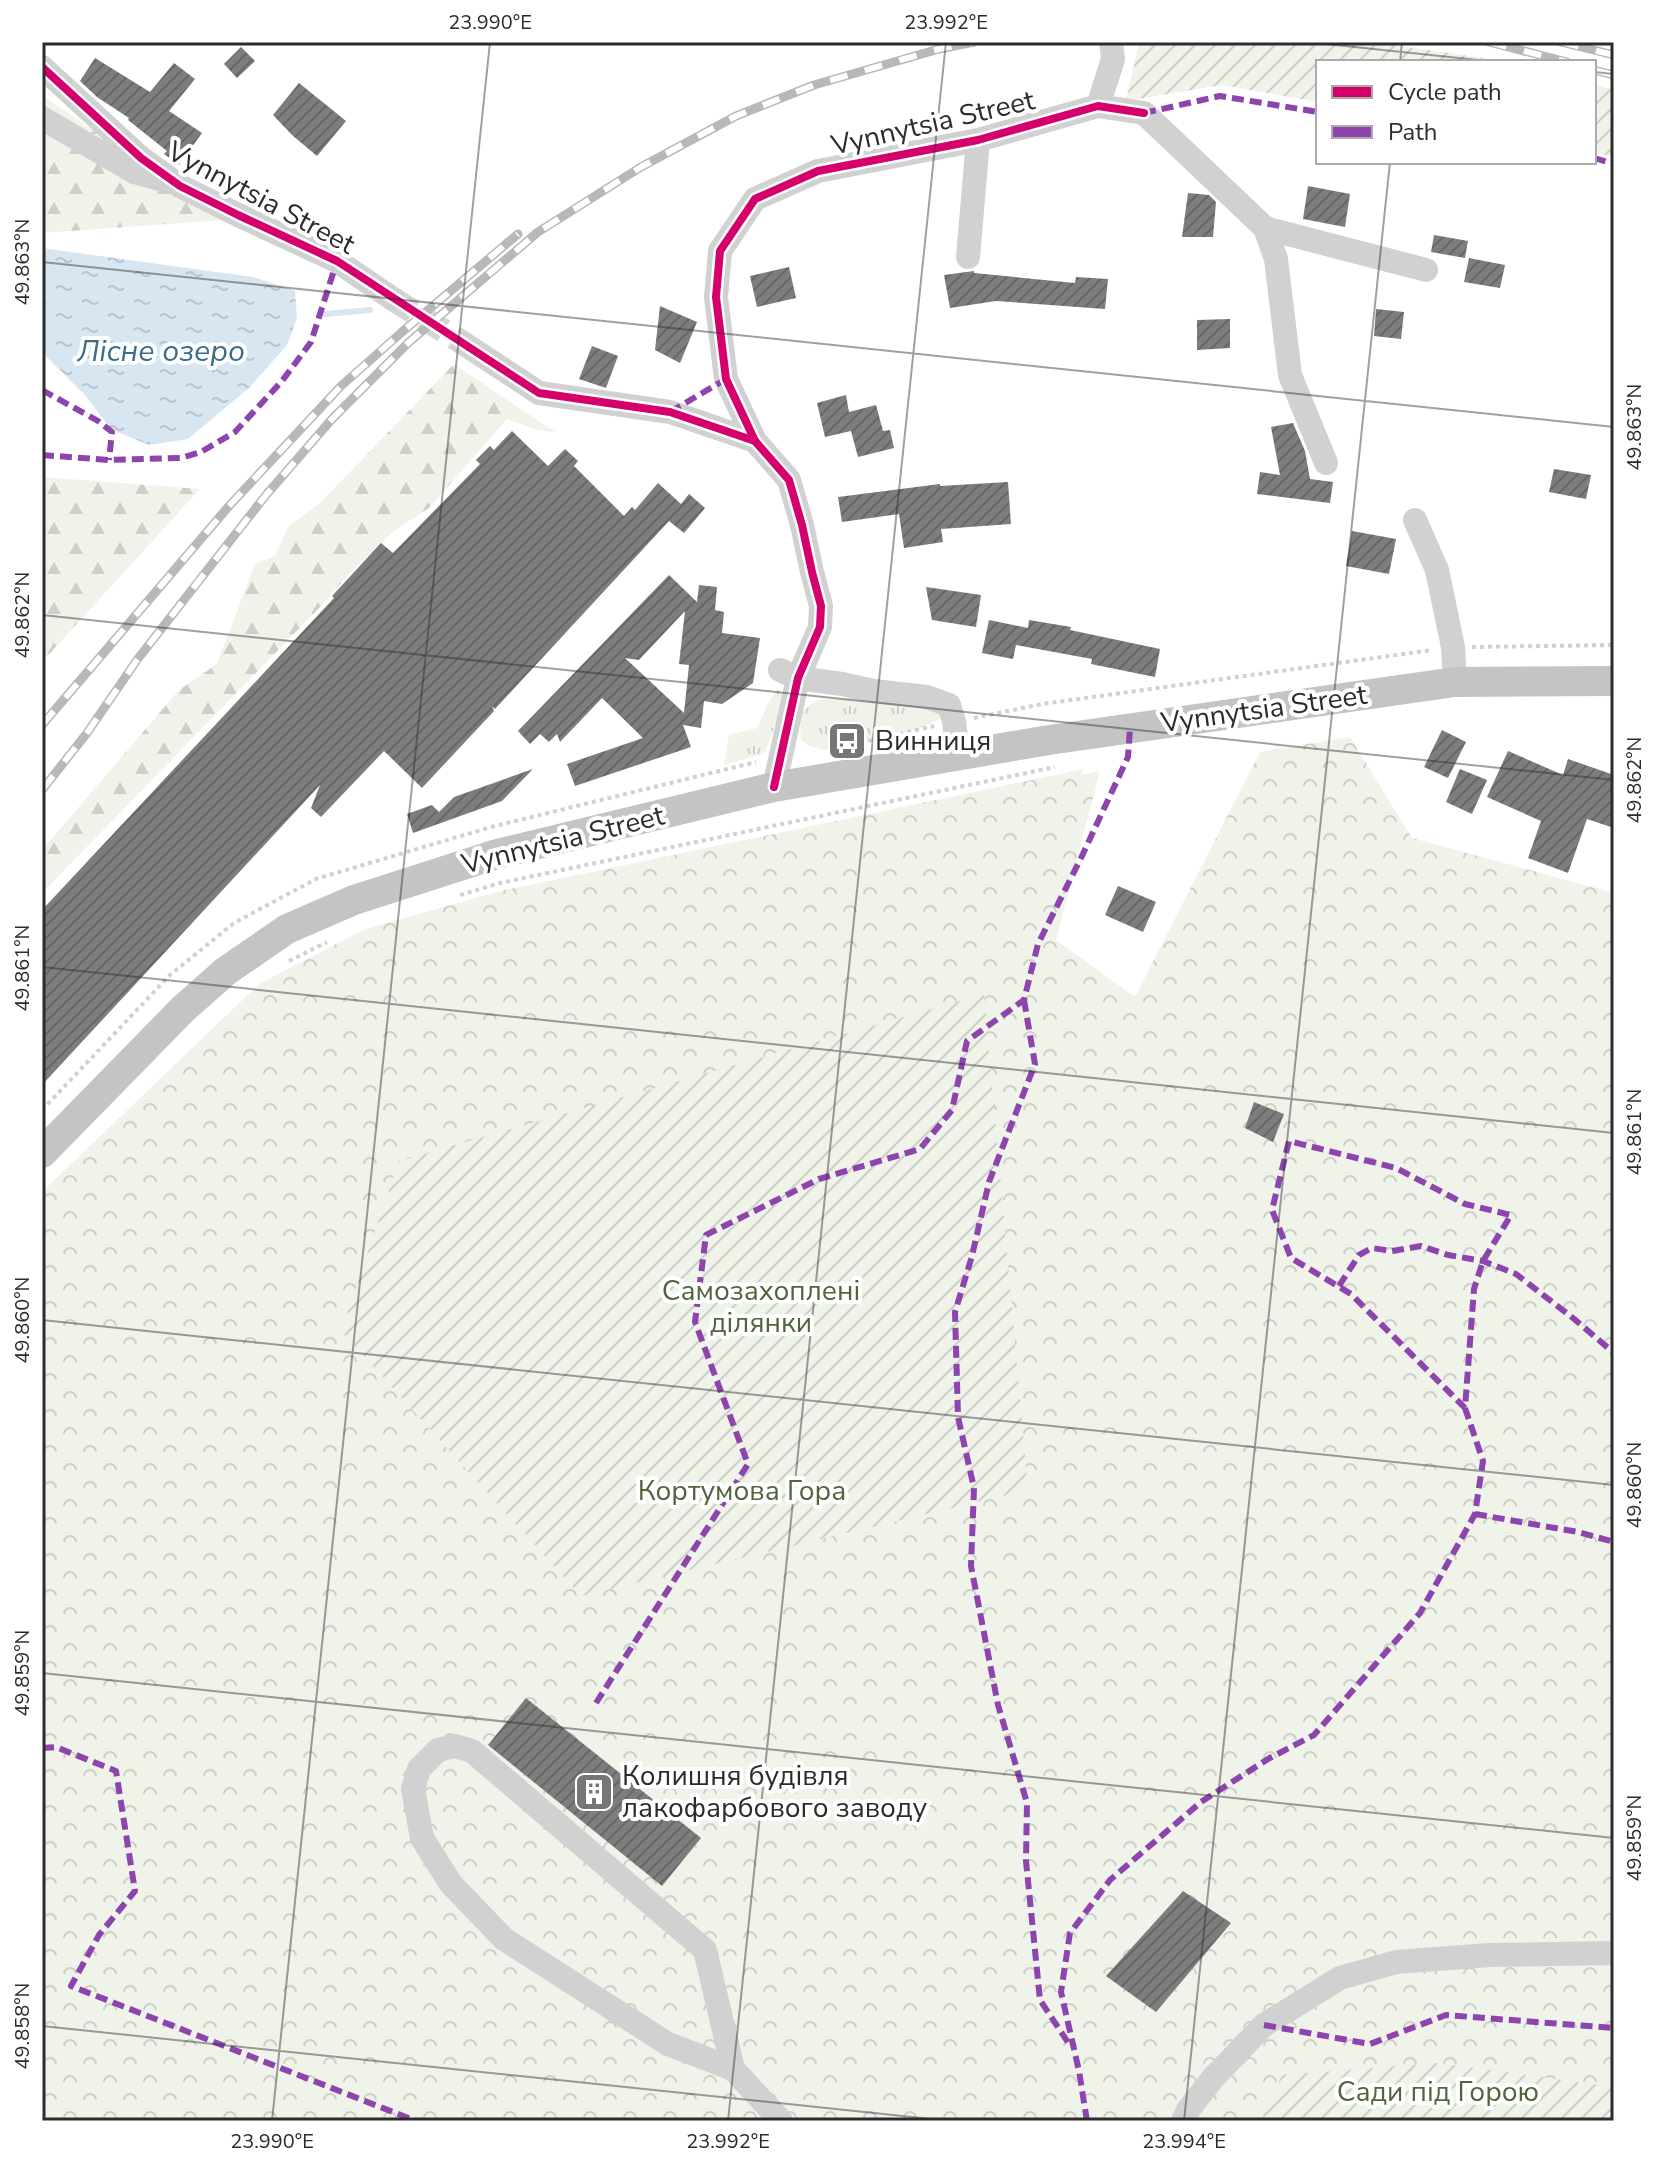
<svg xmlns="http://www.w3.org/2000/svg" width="1656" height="2163" viewBox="0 0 1656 2163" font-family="'Nunito Sans',sans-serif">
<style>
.grass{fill:url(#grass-tufts)}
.forest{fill:url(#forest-firs)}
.park{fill:url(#park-crowns)}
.garden{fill:url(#garden-furrows)}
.water{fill:url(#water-ripples)}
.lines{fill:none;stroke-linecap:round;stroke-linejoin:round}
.stream{stroke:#d7e6f0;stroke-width:6}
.building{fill:url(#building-hatch);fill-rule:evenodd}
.minor-tunnel{stroke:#d5d5d5;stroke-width:24;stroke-dasharray:24 12;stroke-linecap:butt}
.path{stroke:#d1d1d1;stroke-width:4;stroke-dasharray:4 4;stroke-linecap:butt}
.minor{stroke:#d1d1d1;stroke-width:24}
.major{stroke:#c4c4c4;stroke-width:30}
.rail-casing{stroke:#b8b8b8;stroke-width:9}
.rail{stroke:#fff;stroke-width:6;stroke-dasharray:18;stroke-linecap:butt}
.quiet{stroke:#8e44ad;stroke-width:6;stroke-dasharray:12 6;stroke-linecap:butt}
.cycleway-casing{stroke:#fff;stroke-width:13}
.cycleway{stroke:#d6006c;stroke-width:8}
.ticks{fill:none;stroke:#2c2c2c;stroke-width:2;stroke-opacity:0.45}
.labels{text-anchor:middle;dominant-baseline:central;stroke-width:8;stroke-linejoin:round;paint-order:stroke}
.street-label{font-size:28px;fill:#2c2c2c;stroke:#fff}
.poi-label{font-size:28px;fill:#2c2c2c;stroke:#fff;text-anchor:start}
.park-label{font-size:28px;fill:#4f653c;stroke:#fff}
.water-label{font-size:30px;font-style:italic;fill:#3e6d89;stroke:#fff}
.neatline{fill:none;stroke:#2c2c2c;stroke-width:3}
.ticks-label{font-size:20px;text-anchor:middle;fill:#2c2c2c}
</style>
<defs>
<pattern id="grass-tufts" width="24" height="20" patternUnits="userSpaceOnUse" patternTransform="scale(2)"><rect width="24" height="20" fill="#eff3ea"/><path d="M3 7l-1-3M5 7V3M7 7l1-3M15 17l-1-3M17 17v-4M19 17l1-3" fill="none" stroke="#cdd0c9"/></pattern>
<pattern id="forest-firs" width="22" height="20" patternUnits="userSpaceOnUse" patternTransform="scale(2)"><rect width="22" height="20" fill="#eff3ea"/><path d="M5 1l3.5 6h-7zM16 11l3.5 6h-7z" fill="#cdd0c9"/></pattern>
<pattern id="park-crowns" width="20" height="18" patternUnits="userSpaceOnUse" patternTransform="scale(2)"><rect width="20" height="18" fill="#eff3ea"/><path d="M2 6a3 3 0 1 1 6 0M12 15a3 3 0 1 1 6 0" fill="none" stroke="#cdd0c9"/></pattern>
<pattern id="garden-furrows" width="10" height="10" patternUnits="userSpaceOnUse" patternTransform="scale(2)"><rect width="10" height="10" fill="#eff3ea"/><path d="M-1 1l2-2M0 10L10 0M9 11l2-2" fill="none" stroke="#cdd0c9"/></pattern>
<pattern id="water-ripples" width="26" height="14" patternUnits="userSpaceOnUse" patternTransform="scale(2)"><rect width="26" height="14" fill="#d7e6f0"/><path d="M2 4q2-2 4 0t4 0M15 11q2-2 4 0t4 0" fill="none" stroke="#b9c5ce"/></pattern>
<pattern id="building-hatch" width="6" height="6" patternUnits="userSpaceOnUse" patternTransform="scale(2)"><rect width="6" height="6" fill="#7d7d7d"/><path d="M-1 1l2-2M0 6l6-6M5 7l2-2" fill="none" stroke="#676767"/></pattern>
</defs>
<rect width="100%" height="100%" fill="#fff"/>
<!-- grass -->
<g class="grass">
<path d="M778,690L782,694L780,712L765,753L724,765L729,735L757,728C763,717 769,697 778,690Z"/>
<path d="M867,697L935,706L942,717C920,733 853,743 824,750L809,746L801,740L800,728L802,711L817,700Z"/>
</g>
<!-- forest -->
<g class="forest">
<polygon points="42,95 223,220 42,233"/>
<polygon points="454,364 555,432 537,430 507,419 429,508 395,530 351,572 321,606 42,893 42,850 179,690 217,664 255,564 275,556 288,527 319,504"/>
<polygon points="42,477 200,489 42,662"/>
</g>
<!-- park -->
<polygon class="park" points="1350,737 1412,838 1614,893 1614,2121 42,2121 42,1192 259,984 365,929 501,891 1084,769 1081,775 1100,771 1056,940 1135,997 1260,752"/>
<!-- garden -->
<g class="garden">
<polygon points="1198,42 1373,42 1511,62 1318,62 1318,102 1222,85 1126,101 1139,43"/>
<polygon points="1594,84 1614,90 1614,157 1594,152"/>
<polygon points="984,994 1028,1490 581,1596 341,1331 399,1161"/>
<polygon points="1437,2063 1614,2087 1614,2121 1261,2121 1282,2075"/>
</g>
<!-- water -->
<polygon class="water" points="42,248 253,277 295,291 297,318 287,345 249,388 188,439 149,445 111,429 84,394 42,352"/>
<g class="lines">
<!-- stream -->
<polyline class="stream" points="326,314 370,310"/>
</g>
<!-- building -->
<g class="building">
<polygon points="241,47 255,61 237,78 224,64"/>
<polygon points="95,58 150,92 174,63 195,79 169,111 202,133 179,165 164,154 167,151 128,120 129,118 97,97 80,81"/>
<polygon points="299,83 346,121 317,156 292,135 273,115"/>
<polygon points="1308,186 1350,194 1345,227 1303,219"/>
<polygon points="1188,193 1209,195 1216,202 1213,237 1182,237"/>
<polygon points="1434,235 1468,241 1465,258 1431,252"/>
<polygon points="1469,258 1505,265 1500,288 1464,282"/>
<polygon points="789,267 796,298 757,307 750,276"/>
<polygon points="974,271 974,273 1075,283 1076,277 1108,279 1105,309 996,301 950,308 944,275"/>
<polygon points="660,306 697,322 680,363 655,350"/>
<polygon points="1376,309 1404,312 1401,339 1374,336"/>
<polygon points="1230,319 1230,348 1197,350 1197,320"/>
<polygon points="592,346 618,356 606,388 579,379"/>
<polygon points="846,395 849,412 876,405 883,431 890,430 894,448 858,457 851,431 825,437 817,403"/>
<polygon points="1293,423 1305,451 1310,479 1333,482 1330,503 1257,494 1260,472 1280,475 1271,427"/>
<polygon points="512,431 548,466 565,449 578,461 574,466 624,516 632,507 635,510 658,483 681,504 689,494 705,508 684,533 669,521 495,709 492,706 494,711 422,788 384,751 321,817 311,808 320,785 42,1085 42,910 334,598 332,596 381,543 393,553 480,464 476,460 490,446 494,450"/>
<polygon points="1554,469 1591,475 1586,499 1549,492"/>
<polygon points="1008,482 1011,524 941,529 943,542 904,548 899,514 842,522 838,497 940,484 940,486"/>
<polygon points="1352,531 1396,539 1389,574 1346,566"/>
<path d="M669,575L697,602L699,585L717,587L715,610L724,612L722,633L760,638L753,683L722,704L704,701L701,728L683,725L691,747L575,786L567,764L643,738L602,698L560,742L557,734L549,742L540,734L530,744L518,731ZM685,611L679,664L689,665L684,713L625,658L639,660Z"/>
<polygon points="926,587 981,595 976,627 932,620"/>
<polygon points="989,620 1028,628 1029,620 1071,627 1070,630 1160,649 1155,677 1091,664 1092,659 1016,645 1013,659 982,653"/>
<polygon points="1442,730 1466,742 1448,778 1424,767"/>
<polygon points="1508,751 1563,775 1568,759 1614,775 1614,828 1587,819 1568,873 1528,858 1541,821 1487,797"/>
<polygon points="533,769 502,801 413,833 407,814 432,805 439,812 454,797"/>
<polygon points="1460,769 1487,780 1472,814 1446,802"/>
<polygon points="1118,886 1156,902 1143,932 1105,915"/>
<polygon points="1254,1102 1284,1114 1273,1142 1245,1128"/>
<polygon points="526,1698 701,1838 662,1886 488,1745"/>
<polygon points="1183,1891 1231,1923 1156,2012 1106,1976"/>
</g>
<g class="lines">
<!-- minor-tunnel -->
<g class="minor-tunnel">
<polyline points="1111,42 1113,59"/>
<polyline points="393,299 463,343"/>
</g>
<!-- path -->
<g class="path">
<polyline points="1472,647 1614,645"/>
<polyline points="974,718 1042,704 1432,650"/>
<polyline points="837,748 934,726"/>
<polyline points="460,895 500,883 1055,767"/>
<polyline points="289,961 327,942"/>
<polyline points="42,1110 170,975 234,923 316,879 491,827 756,762"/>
</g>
<!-- minor -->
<g class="minor">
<polyline points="42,67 141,158 180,186 238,215 337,261 393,299"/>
<polyline points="1098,106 1113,59"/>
<polyline points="42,118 134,172 159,179"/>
<polyline points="1265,228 1426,270"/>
<polyline points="968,257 978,140"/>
<polyline points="463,343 539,393 670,412 755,441"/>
<polyline points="1415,520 1437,570 1453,647 1455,682"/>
<polyline points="780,670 798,678 842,684 874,691 927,697 949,705 954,721 958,755"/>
<polyline points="774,787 798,678 820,627 821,606 812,572 802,525 789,480 755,441 726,379 716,297 720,251 755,199 818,171 978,140 1098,106 1144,113 1265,228 1276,259 1290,375 1326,463"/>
<polyline points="733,2069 705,1950 472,1751 455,1746 438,1750 419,1769 413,1789 422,1838 451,1884 504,1939 668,2044 733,2069 781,2121"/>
<polyline points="1183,2121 1188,2110 1213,2078 1264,2025 1340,1978 1396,1962 1490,1955 1614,1953"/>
</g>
<!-- major -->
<polyline class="major" points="42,1153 183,1009 226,971 287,929 354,900 497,854 774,787 1049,740 1455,682 1614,681"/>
<defs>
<g id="rail">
<polyline points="1489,42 1567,62"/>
<polyline points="1561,42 1614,55"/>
<polyline points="1594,70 1614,75"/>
<polyline points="42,725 229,506 341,386 402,332 518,234"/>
<polyline points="42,790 87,733 137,660 266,495 332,419 408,343 538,232 641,167 736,116 814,85 939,49 974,42"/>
</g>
</defs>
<!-- rail casing -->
<use href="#rail" class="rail-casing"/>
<!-- rail -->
<use href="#rail" class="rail"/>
<!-- quiet -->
<g class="quiet">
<polyline points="1144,113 1220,96 1318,112"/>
<polyline points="1594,158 1614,164"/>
<polyline points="42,390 98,421 112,432 109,460"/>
<polyline points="670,412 726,379"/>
<polyline points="42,455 109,460 181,458 201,452 235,432 282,381 311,342 337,261"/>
<polyline points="1024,1000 1035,1064 989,1182 972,1256 955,1312 958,1417 974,1488 971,1566 998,1705 1027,1803 1026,1861 1040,2000 1069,2044"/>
<polyline points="1339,1286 1359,1255 1372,1248 1392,1251 1421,1246 1448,1255 1483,1261 1516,1274 1573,1318 1614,1353"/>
<polyline points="1475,1514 1578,1532 1614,1542"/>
<polyline points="596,1703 748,1464 695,1322 706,1235 819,1179 920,1149 952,1110 967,1041 1024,1000 1038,944 1081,858 1128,757 1130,728"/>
<polyline points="42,1748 56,1747 116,1771 135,1891 99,1935 71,1986 416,2121"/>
<polyline points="1264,2025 1370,2044 1446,2015 1614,2028"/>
<polyline points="1087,2121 1079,2071 1061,1992 1070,1933 1110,1880 1201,1802 1268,1759 1314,1735 1420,1613 1475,1514 1483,1461 1465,1408 1474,1289 1483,1261 1511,1215 1465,1204 1396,1168 1289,1141 1272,1210 1291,1258 1351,1294 1465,1408"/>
</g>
<defs>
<g id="cycleway">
<polyline points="42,67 141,158 180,186 238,215 337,261 539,393 670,412 755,441"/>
<polyline points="774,787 798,678 820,627 821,606 812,572 802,525 789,480 755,441 726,379 716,297 720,251 755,199 818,171 978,140 1098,106 1144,113"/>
</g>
</defs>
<!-- cycleway casing -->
<use href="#cycleway" class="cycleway-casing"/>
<!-- cycleway -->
<use href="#cycleway" class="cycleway"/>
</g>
<!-- ticks -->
<path class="ticks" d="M1307,42L1497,62M1400,62L1402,42M1594,72L1614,74M42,262L1614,427M42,615L1614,780M42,967L1614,1133M42,1320L1614,1485M42,1673L1614,1838M42,2026L950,2121M272,2121L490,42M728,2121L946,42M1184,2121L1390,162"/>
<!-- icons -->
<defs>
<symbol id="bus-square" viewBox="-11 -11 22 22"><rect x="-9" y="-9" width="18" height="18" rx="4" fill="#767676" stroke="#fff"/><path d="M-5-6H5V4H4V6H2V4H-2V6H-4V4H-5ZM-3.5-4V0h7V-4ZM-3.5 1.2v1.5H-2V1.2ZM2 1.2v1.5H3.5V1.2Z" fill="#fff"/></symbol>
<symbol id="building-square" viewBox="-11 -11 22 22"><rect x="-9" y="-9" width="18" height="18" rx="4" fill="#767676" stroke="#fff"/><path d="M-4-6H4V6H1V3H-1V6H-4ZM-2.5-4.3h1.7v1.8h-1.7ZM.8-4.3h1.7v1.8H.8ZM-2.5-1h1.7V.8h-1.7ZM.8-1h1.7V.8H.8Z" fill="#fff"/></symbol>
</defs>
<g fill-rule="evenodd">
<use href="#bus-square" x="825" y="719" width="44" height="44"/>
<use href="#building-square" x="572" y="1770" width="44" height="44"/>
</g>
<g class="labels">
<!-- street labels -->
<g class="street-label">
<text transform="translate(933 123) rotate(-13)">Vynnytsia Street</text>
<text transform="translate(261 198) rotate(28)">Vynnytsia Street</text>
<text transform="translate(1264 709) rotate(-8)">Vynnytsia Street</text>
<text transform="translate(563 840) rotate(-14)">Vynnytsia Street</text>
</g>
<!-- poi labels -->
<g class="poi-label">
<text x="875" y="741">Винниця</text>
<text x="622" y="1776">Колишня будівля<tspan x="622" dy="32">лакофарбового заводу</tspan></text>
</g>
<!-- park labels -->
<g class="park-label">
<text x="761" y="1291">Самозахоплені<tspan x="761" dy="32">ділянки</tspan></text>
<text x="742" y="1491">Кортумова Гора</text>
<text x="1438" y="2092">Сади під Горою</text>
</g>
<!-- water labels -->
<g class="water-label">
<text x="161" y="351">Лісне озеро</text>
</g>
</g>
<!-- border -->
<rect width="1656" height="2163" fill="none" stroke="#ffffff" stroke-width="88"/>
<!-- legend -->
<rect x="1316" y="60" width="280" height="104" fill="#ffffff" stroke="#ababab" stroke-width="2"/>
<rect x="1332" y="86" width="40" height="12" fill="#d6006c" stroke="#ababab" stroke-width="2"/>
<text x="1388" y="100" font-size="24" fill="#2c2c2c">Cycle path</text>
<rect x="1332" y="126" width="40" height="12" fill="#8e44ad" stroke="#ababab" stroke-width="2"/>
<text x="1388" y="140" font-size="24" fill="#2c2c2c">Path</text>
<rect x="44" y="44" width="1568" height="2075" class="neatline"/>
<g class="ticks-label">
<text x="490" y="29">23.990°E</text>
<text x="946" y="29">23.992°E</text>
<text transform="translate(22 262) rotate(-90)" y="7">49.863°N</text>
<text transform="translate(1634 427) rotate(-90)" y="7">49.863°N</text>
<text transform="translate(22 615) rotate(-90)" y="7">49.862°N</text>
<text transform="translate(1634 780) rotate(-90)" y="7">49.862°N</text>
<text transform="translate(22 968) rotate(-90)" y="7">49.861°N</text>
<text transform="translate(1634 1132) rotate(-90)" y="7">49.861°N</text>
<text transform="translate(22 1320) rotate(-90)" y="7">49.860°N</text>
<text transform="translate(1634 1485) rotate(-90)" y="7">49.860°N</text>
<text transform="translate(22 1673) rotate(-90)" y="7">49.859°N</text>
<text transform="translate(1634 1838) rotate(-90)" y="7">49.859°N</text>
<text transform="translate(22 2026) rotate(-90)" y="7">49.858°N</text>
<text x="272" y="2148">23.990°E</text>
<text x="728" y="2148">23.992°E</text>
<text x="1184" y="2148">23.994°E</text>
</g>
</svg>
